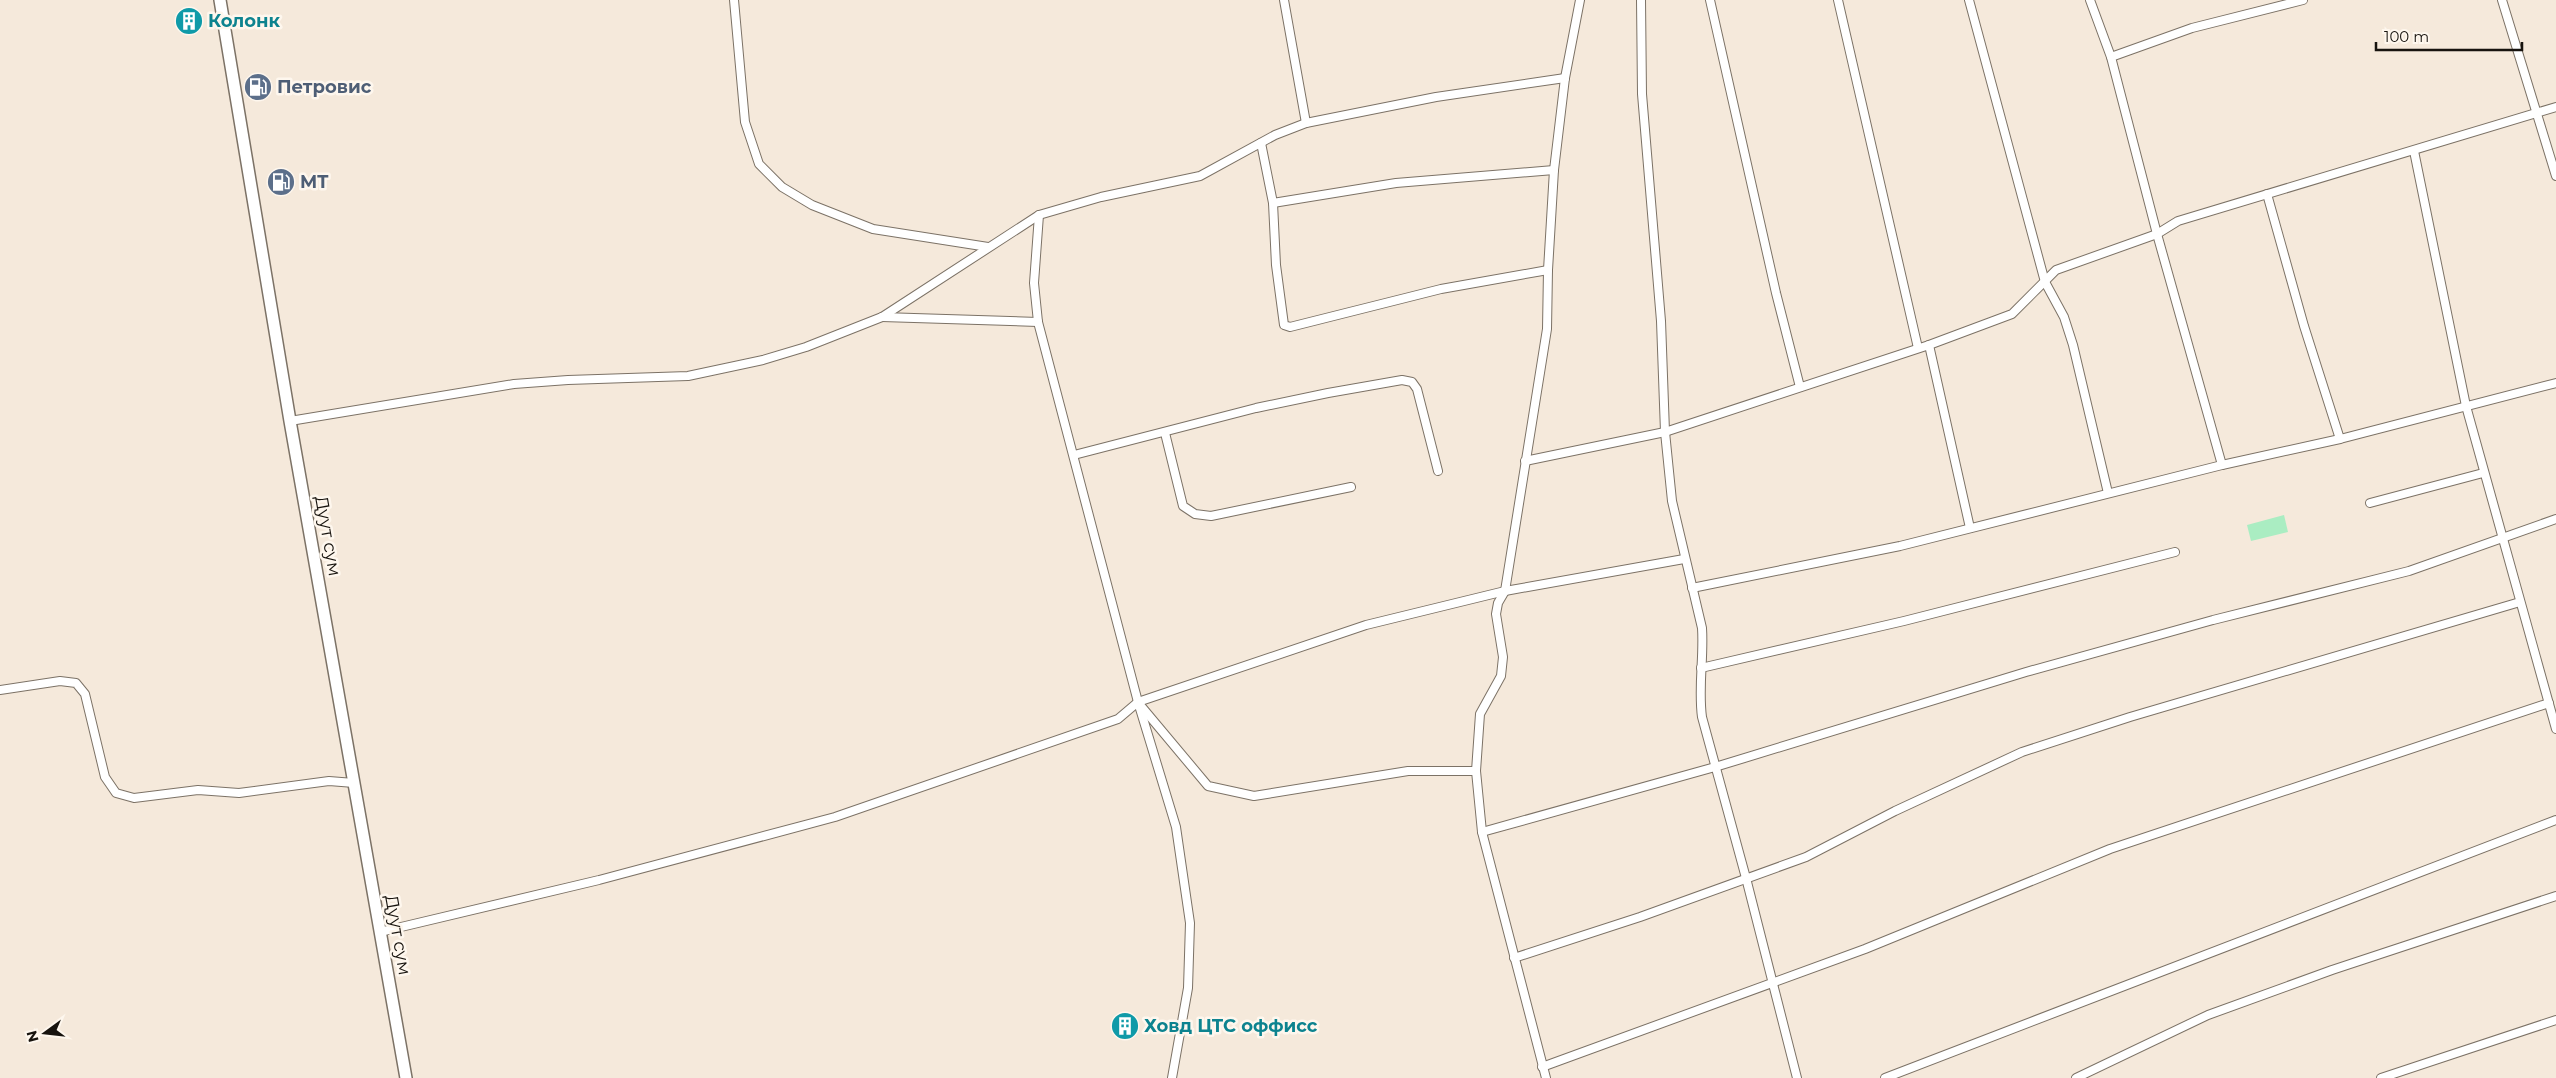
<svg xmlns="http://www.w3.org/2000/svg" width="2556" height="1078" viewBox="0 0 2556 1078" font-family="Montserrat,sans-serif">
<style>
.green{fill:#aaedc2}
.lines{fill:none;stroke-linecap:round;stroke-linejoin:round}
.street-casing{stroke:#7c7266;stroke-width:10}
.secondary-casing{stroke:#7c7266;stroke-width:14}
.street{stroke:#fff;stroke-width:8}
.secondary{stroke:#fff;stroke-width:11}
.labels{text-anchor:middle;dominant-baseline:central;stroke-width:5;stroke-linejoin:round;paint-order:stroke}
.culture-label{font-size:18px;font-weight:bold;fill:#0d838f;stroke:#fef7ee;text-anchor:start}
.service-label{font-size:18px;font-weight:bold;fill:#4e5e75;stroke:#fef7ee;text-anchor:start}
.street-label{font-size:18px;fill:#17130e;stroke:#fef7ee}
</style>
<rect width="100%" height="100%" fill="#f5e9db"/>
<!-- green -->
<polygon class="green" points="2284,515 2288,532 2251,541 2247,525"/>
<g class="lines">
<defs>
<g id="street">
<polyline points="734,0 745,122 759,164 782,187 812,205 873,229 988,247"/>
<polyline points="1284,0 1306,123"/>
<path d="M1641,0L1642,94L1661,321L1665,432L1672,501L1702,628C1704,658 1698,687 1702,717L1746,878L1797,1078"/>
<polyline points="1710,0 1776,293 1800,387"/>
<polyline points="1838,0 1918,348"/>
<polyline points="1969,0 2045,282 2064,317 2073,345 2108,493"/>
<polyline points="2090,0 2111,57 2157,234 2222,465"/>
<polyline points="2502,0 2556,176"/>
<polyline points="2111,57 2192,28 2303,0"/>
<polyline points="1261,143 1273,203 1396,183 1554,170"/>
<polyline points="2414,151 2466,406 2556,729"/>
<polyline points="2267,194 2304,326 2340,439"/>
<polyline points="1273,203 1276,265 1284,325 1290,327 1441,289 1548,270"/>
<polyline points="1039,215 1034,283 1038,322 1138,702 1176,827 1190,923 1188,988 1172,1078"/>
<polyline points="882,317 1038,322"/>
<polyline points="1929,345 1970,528"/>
<polyline points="290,421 514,384 568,380 688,376 763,360 806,347 882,317 1039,215 1101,197 1200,176 1275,135 1306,123 1436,97 1565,78"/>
<polyline points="1165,433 1183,506 1195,514 1211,516 1351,487"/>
<polyline points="1074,455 1256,408 1328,393 1402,380 1412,382 1417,389 1438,471"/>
<polyline points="1525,461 1665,432 1929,345 2012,314 2056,270 2157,234 2178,221 2556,107"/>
<polyline points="2370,503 2483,473"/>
<polyline points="1692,588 1900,546 2222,465 2340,439 2556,383"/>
<polyline points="1701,668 1904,621 2175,552"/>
<polyline points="0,690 60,681 76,683 85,694 105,777 116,793 134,798 198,790 239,793 329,781 354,783"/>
<polyline points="1141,706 1208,786 1254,796 1408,771 1476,771"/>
<polyline points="1482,832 1715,767 2026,672 2213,620 2409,571 2556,519"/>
<polyline points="380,932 599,880 835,817 1118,719 1138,702 1366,625 1505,591 1684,559"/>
<polyline points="1514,958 1640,917 1806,857 1895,811 2022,752 2130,717 2520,602"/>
<polyline points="1542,1067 1865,949 2110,849 2549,703"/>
<polyline points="1546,1078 1482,832 1476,771 1480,714 1501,676 1503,657 1496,614 1498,603 1505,591 1547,329 1548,270 1554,170 1565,78 1580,0"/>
<polyline points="1885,1078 2556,820"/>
<polyline points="2076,1078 2208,1015 2332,970 2556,896"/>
<polyline points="2381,1078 2556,1020"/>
</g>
<polyline id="secondary" points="220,0 290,421 406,1078"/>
</defs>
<!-- street casing -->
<use href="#street" class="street-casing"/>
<!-- secondary casing -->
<use href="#secondary" class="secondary-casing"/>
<!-- street -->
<use href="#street" class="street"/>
<!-- secondary -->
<use href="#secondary" class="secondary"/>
</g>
<!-- icons -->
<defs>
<symbol id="building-disc" viewBox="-11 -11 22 22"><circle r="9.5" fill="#0f9aa8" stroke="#fef7ee"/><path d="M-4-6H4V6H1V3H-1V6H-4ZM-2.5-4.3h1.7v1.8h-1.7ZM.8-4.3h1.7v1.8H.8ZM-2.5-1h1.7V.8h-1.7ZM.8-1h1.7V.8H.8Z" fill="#fff"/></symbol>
<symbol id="fuel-disc" viewBox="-11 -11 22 22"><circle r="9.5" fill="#5c6f8a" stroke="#fef7ee"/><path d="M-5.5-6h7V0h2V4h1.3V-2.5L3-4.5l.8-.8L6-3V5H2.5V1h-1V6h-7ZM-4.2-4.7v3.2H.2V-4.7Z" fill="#fff"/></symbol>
</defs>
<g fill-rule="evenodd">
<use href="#building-disc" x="173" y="5" width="32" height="32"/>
<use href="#fuel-disc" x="242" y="71" width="32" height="32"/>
<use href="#fuel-disc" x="265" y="166" width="32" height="32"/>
<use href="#building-disc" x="1109" y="1010" width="32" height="32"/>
</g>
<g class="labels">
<!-- culture labels -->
<g class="culture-label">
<text x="208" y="21">Колонк</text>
<text x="1144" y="1026">Ховд ЦТС оффисс</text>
</g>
<!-- service labels -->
<g class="service-label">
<text x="277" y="87">Петровиc</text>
<text x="300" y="182">MT</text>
</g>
<!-- street labels -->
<g class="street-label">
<text transform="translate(328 536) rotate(80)">Дуут сум</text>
<text transform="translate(398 935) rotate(80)">Дуут сум</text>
</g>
</g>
<!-- north arrow -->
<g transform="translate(45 1033) rotate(255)" stroke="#fef7ee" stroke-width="4" paint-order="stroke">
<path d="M0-4L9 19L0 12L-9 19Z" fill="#17130e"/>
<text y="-8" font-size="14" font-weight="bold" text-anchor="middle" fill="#17130e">N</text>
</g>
<!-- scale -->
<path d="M2376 42v8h146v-8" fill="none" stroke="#17130e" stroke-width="2.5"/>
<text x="2384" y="42" font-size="15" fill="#17130e" stroke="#fef7ee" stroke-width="4" paint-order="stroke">100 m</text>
</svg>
